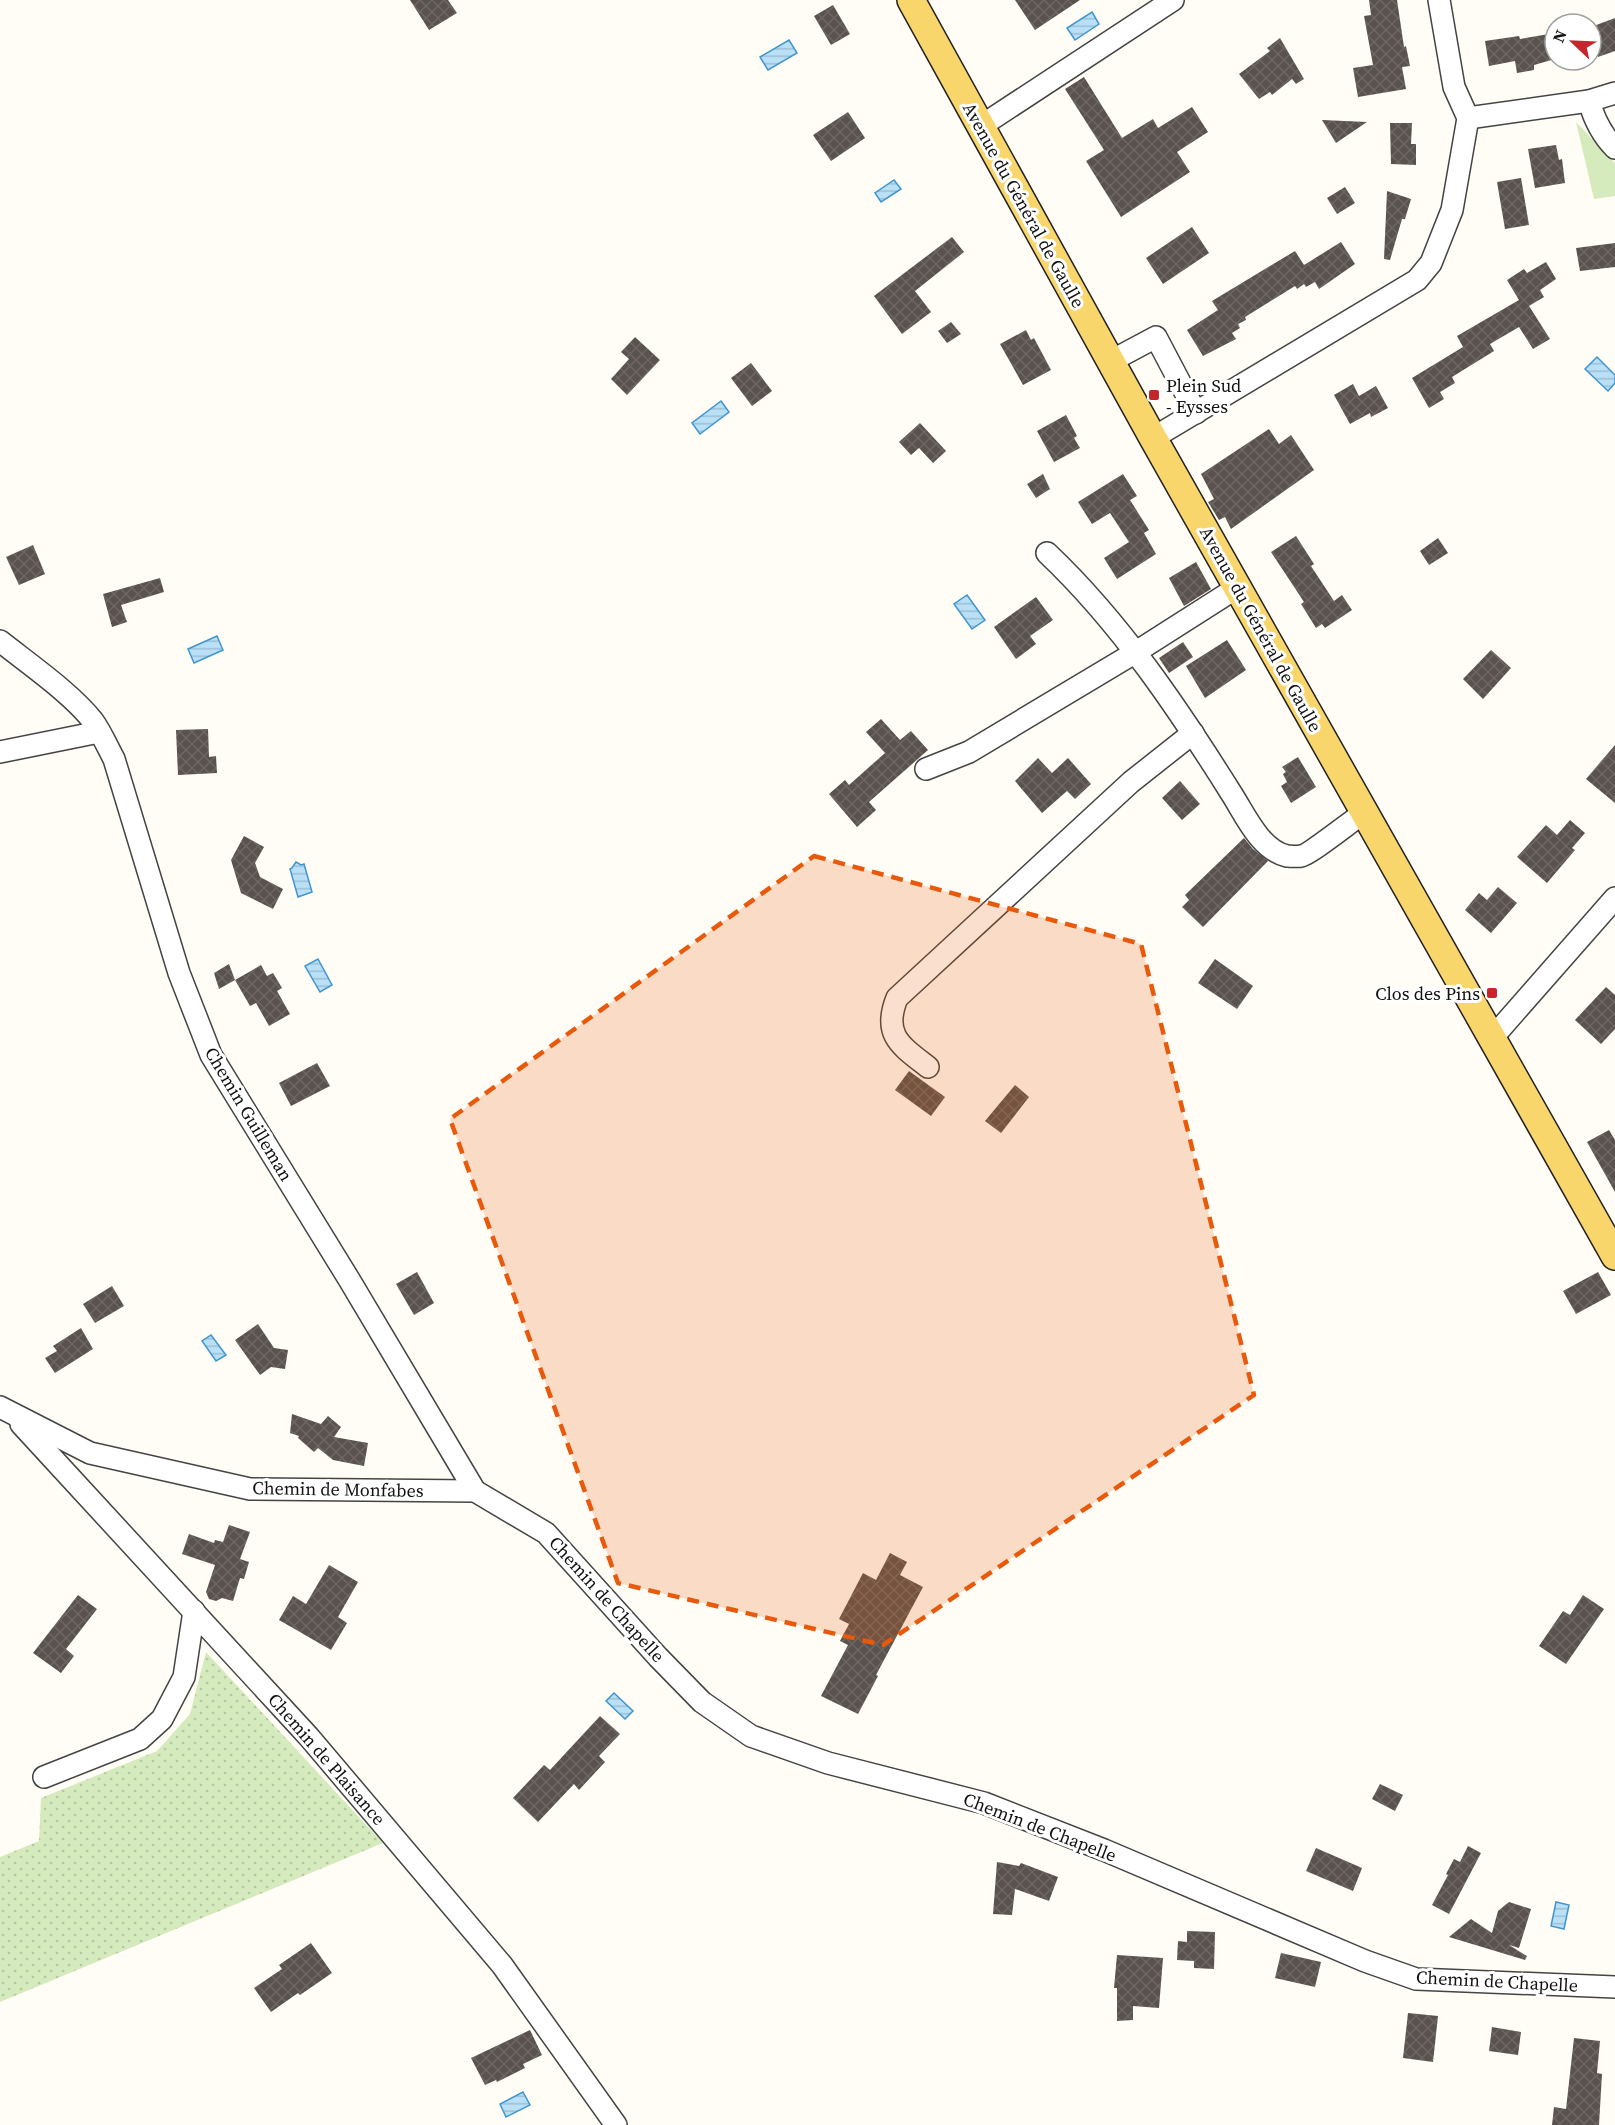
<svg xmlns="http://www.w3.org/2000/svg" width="1615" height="2125" viewBox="0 0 1615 2125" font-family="'Source Serif 4',serif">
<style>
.grass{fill:url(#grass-dots)}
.park{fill:#d5ebbd}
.water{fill:url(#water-rules);stroke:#3f96cf;stroke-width:1.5}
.building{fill:url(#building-cross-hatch)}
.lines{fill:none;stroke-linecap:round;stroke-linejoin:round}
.minor-casing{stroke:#444;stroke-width:24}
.major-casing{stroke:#222;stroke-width:30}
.minor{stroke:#fff;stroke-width:21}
.major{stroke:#f9d66b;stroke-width:27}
.marked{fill:#e8590c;fill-opacity:0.2;stroke:#e8590c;stroke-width:4.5;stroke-dasharray:12 8;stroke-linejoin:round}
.poi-dot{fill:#c4262e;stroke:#fff;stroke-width:2}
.labels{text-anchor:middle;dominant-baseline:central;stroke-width:6;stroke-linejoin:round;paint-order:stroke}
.street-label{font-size:18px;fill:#111;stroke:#fff}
.poi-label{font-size:18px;fill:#111;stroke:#fff;text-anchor:start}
</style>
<defs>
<pattern id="grass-dots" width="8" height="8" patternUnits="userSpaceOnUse" patternTransform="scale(1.5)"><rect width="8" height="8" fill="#d5ebbd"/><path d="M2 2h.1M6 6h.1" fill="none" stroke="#b6c8a1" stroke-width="1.8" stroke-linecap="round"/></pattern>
<pattern id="water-rules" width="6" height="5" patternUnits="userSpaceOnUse" patternTransform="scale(1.5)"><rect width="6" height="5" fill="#b9e0f7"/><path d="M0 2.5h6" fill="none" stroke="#9ebfd3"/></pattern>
<pattern id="building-cross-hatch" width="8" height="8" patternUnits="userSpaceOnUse" patternTransform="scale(1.5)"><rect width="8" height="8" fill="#5a524d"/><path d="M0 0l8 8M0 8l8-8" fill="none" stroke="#6d6662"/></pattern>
</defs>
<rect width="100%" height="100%" fill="#fffdf5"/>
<!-- grass -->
<polygon class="grass" points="206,1652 383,1843 0,2002 0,1857 39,1841 41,1798 157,1751 190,1714"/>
<!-- park -->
<polygon class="park" points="1576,122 1615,163 1615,196 1594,199"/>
<!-- water -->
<g class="water">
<polygon points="1092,12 1099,24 1075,40 1067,28"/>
<polygon points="789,40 797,53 768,70 760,57"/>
<polygon points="894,180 901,189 881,202 875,193"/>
<polygon points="1597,357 1615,375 1615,383 1608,391 1585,369"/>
<polygon points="721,401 729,412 700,434 692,423"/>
<polygon points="967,595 985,620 972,629 954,604"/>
<polygon points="217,636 223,650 194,663 188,649"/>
<polygon points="296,862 301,865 304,864 312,892 298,897 290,869 292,868"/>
<polygon points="318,959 332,985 320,992 305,966"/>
<polygon points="211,1335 226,1355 216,1361 202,1341"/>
<polygon points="614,1693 633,1711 625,1719 606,1701"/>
<polygon points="1556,1902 1569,1905 1564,1929 1551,1926"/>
<polygon points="523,2092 530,2105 506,2117 500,2104"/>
</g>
<!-- building -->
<g class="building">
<polygon points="410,0 448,0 457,13 429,30"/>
<polygon points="1015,0 1080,0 1035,30"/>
<polygon points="1369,0 1397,0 1404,47 1406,46 1410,66 1402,67 1406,89 1358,97 1353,68 1373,65 1364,16 1371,15"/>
<polygon points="833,5 850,34 831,45 814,16"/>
<polygon points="1615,18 1615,51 1598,57 1591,38 1591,27"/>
<polygon points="1555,33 1555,59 1534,65 1534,70 1517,73 1515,61 1489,66 1485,41 1519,36 1520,39"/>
<polygon points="1280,38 1304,79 1296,84 1292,79 1272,95 1270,92 1259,99 1239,74 1270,51 1267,48"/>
<polygon points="1084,77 1122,138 1153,119 1158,128 1192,107 1208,132 1177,152 1190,172 1121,217 1086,161 1104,150 1065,89"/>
<polygon points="848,112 865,138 831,161 813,135"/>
<polygon points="1322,120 1367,122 1336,143"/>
<polygon points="1390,123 1412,123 1411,144 1416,144 1416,165 1391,164"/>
<polygon points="1556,145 1559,160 1562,159 1565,183 1535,188 1528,149"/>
<polygon points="1521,178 1529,225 1505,229 1497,182"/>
<polygon points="1345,187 1355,203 1337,214 1327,198"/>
<polygon points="1387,191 1411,199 1405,219 1402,219 1390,260 1384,259"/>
<polygon points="1192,227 1209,253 1163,284 1146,258"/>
<polygon points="952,237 964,252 915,291 931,312 902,334 874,296"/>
<polygon points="1341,242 1355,264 1319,289 1315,282 1306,287 1304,284 1297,289 1295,286 1245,317 1246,320 1238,324 1240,328 1232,333 1236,339 1203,356 1187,330 1218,310 1212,301 1295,251 1304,265"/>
<polygon points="1615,243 1615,267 1580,271 1576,248"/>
<polygon points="1546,262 1556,279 1540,290 1544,297 1529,306 1550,339 1533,349 1519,327 1490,344 1494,351 1452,377 1455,383 1440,392 1444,399 1429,408 1412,378 1463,347 1457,336 1519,300 1507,280 1524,269 1527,273"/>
<polygon points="951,322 961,334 947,343 938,331"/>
<polygon points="1026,330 1031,340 1034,338 1051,370 1023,385 1000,344"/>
<polygon points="635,337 660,360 627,395 611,379 629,359 621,352"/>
<polygon points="751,363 772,391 752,406 731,378"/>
<polygon points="1353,384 1359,396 1376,386 1388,408 1371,417 1370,413 1350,424 1334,395"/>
<polygon points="1066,415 1077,436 1074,438 1080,448 1054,462 1037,431"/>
<polygon points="920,423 946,451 933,463 919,448 911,455 899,442"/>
<polygon points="1269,429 1279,444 1291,435 1314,470 1231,529 1225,517 1219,520 1208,502 1214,499 1201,474"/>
<polygon points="1043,474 1050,489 1036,498 1027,484"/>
<polygon points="1123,474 1137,496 1130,500 1149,530 1144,533 1156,554 1117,579 1104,558 1129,542 1110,513 1092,524 1078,502"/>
<polygon points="1296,536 1314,564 1311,566 1334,601 1342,595 1352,610 1325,628 1322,624 1316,628 1301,604 1304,602 1271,552"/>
<polygon points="1438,538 1448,553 1429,565 1420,551"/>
<polygon points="33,545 45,574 19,585 6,557"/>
<polygon points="1196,562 1211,589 1184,606 1169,578"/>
<polygon points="160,578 164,592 121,605 127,622 112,627 103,594"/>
<polygon points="1036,597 1053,620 1030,636 1036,644 1016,659 994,627"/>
<polygon points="1227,640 1246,670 1205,698 1186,666"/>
<polygon points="1183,642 1193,657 1169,673 1159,658"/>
<polygon points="1491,650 1511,668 1483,699 1463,679"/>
<polygon points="881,719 900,740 911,731 928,750 869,802 876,810 857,827 829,794 845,780 849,785 885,753 866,732"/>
<polygon points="208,729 209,757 216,756 217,773 178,775 176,730"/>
<polygon points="1615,745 1615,803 1586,779"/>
<polygon points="1298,757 1316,787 1291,803 1281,786 1287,782 1283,774 1286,772 1282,767"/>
<polygon points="1038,758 1052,773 1068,758 1091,784 1075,799 1067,791 1042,813 1015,781"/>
<polygon points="1180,781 1200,804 1182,820 1162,798"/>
<polygon points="1570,820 1585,833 1572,848 1575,850 1547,883 1517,857 1546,825 1557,835"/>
<polygon points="244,836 264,847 255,863 260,877 283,889 273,909 241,893 231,860"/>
<polygon points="1244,838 1253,849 1268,861 1203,927 1182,907 1189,900 1185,895"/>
<polygon points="1498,887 1517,903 1491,933 1465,910 1479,893 1487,900"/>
<polygon points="1215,959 1253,986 1237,1009 1198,983"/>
<polygon points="229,964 235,980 261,965 267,976 273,973 282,988 277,991 290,1014 269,1026 256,1003 250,1006 235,980 219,989 214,973"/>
<polygon points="1606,987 1615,995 1615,1029 1601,1044 1575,1020"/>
<polygon points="317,1063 330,1086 291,1106 279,1083"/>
<polygon points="909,1071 945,1097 931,1116 895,1090"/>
<polygon points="1015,1085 1029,1097 1001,1133 985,1121"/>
<polygon points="1609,1130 1615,1140 1615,1192 1587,1142"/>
<polygon points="417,1272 434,1303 414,1315 396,1284"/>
<polygon points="1598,1272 1611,1295 1576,1314 1563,1291"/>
<polygon points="112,1286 124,1306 95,1323 83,1304"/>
<polygon points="258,1324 274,1348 288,1350 285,1369 271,1367 260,1375 235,1340"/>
<polygon points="81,1328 93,1349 55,1373 45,1358 57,1351 53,1346"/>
<polygon points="292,1414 321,1424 328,1416 341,1427 334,1437 368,1443 364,1466 333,1460 318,1448 314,1452 298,1438 299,1436 290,1433"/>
<polygon points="229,1525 250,1532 240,1559 249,1562 244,1579 240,1578 233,1601 222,1598 216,1601 209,1599 206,1592 215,1565 182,1554 189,1534 214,1543 215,1540 223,1542"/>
<polygon points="890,1553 907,1562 900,1575 923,1587 876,1675 878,1676 858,1714 821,1696 848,1645 840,1641 849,1624 839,1619 863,1573 876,1580"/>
<polygon points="329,1565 358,1582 338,1617 347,1623 331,1650 279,1620 293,1596 306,1604"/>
<polygon points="78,1595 97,1609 66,1649 74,1656 61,1673 33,1653"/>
<polygon points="1583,1595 1604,1609 1566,1664 1539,1646 1563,1611 1570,1615"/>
<polygon points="600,1716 620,1734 599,1756 605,1762 579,1790 574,1784 538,1822 513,1798 544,1765 550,1770"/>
<polygon points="1380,1784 1403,1795 1395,1811 1372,1799"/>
<polygon points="1468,1846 1481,1853 1449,1914 1432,1905 1448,1875 1446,1874 1454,1859 1460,1862"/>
<polygon points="1316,1848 1362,1868 1353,1891 1306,1871"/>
<polygon points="997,1862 1019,1866 1021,1863 1058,1877 1049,1901 1015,1889 1012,1915 993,1914"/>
<polygon points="1509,1902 1531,1909 1519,1948 1509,1945 1527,1956 1525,1960 1449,1937 1471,1919 1492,1933 1498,1911"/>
<polygon points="1187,1931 1215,1932 1214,1969 1194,1968 1194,1961 1177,1960 1178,1941 1187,1942"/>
<polygon points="311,1943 332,1973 300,1995 298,1993 271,2012 254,1988 282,1969 279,1965"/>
<polygon points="1281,1953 1321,1962 1315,1987 1275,1978"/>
<polygon points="1117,1955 1163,1958 1159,2008 1133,2006 1133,2020 1117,2021 1117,1988 1114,1988"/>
<polygon points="1408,2013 1438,2016 1433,2062 1403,2058"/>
<polygon points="1492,2027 1521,2032 1518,2055 1489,2051"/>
<polygon points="530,2030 542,2055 523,2064 525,2068 497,2082 496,2080 485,2085 471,2058"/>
<polygon points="1574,2038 1600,2041 1597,2073 1602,2074 1599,2125 1552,2125 1554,2107 1566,2109"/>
</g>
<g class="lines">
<defs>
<g id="minor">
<path d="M1589,101C1594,119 1601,134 1615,148"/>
<polyline points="1468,118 1589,101 1615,93"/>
<polyline points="981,126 1173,0"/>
<polyline points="1111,361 1156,337 1196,413"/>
<polyline points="1153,438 1417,280 1431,263 1452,210 1468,118 1454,87 1439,0"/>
<path d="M1047,553C1121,623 1179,710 1233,796C1246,817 1261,850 1287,856C1290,856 1298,857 1301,856C1309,855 1354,819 1365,812"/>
<path d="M0,641C29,664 71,693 93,721C101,732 107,746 114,759L179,973L211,1055L350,1281L475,1491"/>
<polyline points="0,752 99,732"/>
<polyline points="926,769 969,752 1136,652 1238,587"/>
<polyline points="1493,1037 1615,898"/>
<path d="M928,1067C901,1046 882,1035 897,998L1131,782L1193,733"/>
<polyline points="0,1407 90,1453 250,1489 475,1491 546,1533 658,1657 702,1702 751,1736 828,1763 984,1803 1104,1850 1365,1961 1416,1979 1615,1987"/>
<polyline points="21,1424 309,1737 502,1965 616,2125"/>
<polyline points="44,1777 140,1739 162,1719 184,1677 194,1611"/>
</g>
<polyline id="major" points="911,0 1153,438 1615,1256"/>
</defs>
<!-- minor casing -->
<use href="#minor" class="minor-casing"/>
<!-- major casing -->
<use href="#major" class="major-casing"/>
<!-- minor -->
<use href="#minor" class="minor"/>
<!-- major -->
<use href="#major" class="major"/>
</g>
<!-- marked area -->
<path class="marked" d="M814,856L1141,944L1254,1395L883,1645L618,1583L450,1119Z"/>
<!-- markers -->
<g class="poi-dot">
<rect x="1148" y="389" width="12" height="12" rx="3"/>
<rect x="1486" y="987" width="12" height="12" rx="3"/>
</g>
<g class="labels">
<!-- street labels -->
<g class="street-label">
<text transform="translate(1024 205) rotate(61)">Avenue du Général de Gaulle</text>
<text transform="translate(1261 629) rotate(61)">Avenue du Général de Gaulle</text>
<text transform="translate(249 1114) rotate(59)">Chemin Guilleman</text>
<text transform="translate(338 1489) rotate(1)">Chemin de Monfabes</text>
<text transform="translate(607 1599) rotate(48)">Chemin de Chapelle</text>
<text transform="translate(327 1759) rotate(49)">Chemin de Plaisance</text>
<text transform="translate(1040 1827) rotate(21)">Chemin de Chapelle</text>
<text transform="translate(1497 1981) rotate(3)">Chemin de Chapelle</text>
</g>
<!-- poi labels -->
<g class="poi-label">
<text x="1166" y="385">Plein Sud<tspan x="1166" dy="21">- Eysses</tspan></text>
<text x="1480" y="993" text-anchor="end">Clos des Pins</text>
</g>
</g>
<!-- north arrow -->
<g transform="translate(1573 42) rotate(293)"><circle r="28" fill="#ffffff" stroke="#a0a0a0" stroke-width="1.5"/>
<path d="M0-4.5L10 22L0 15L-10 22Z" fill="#c4262e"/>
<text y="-9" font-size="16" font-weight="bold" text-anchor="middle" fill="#111111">N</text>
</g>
</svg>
